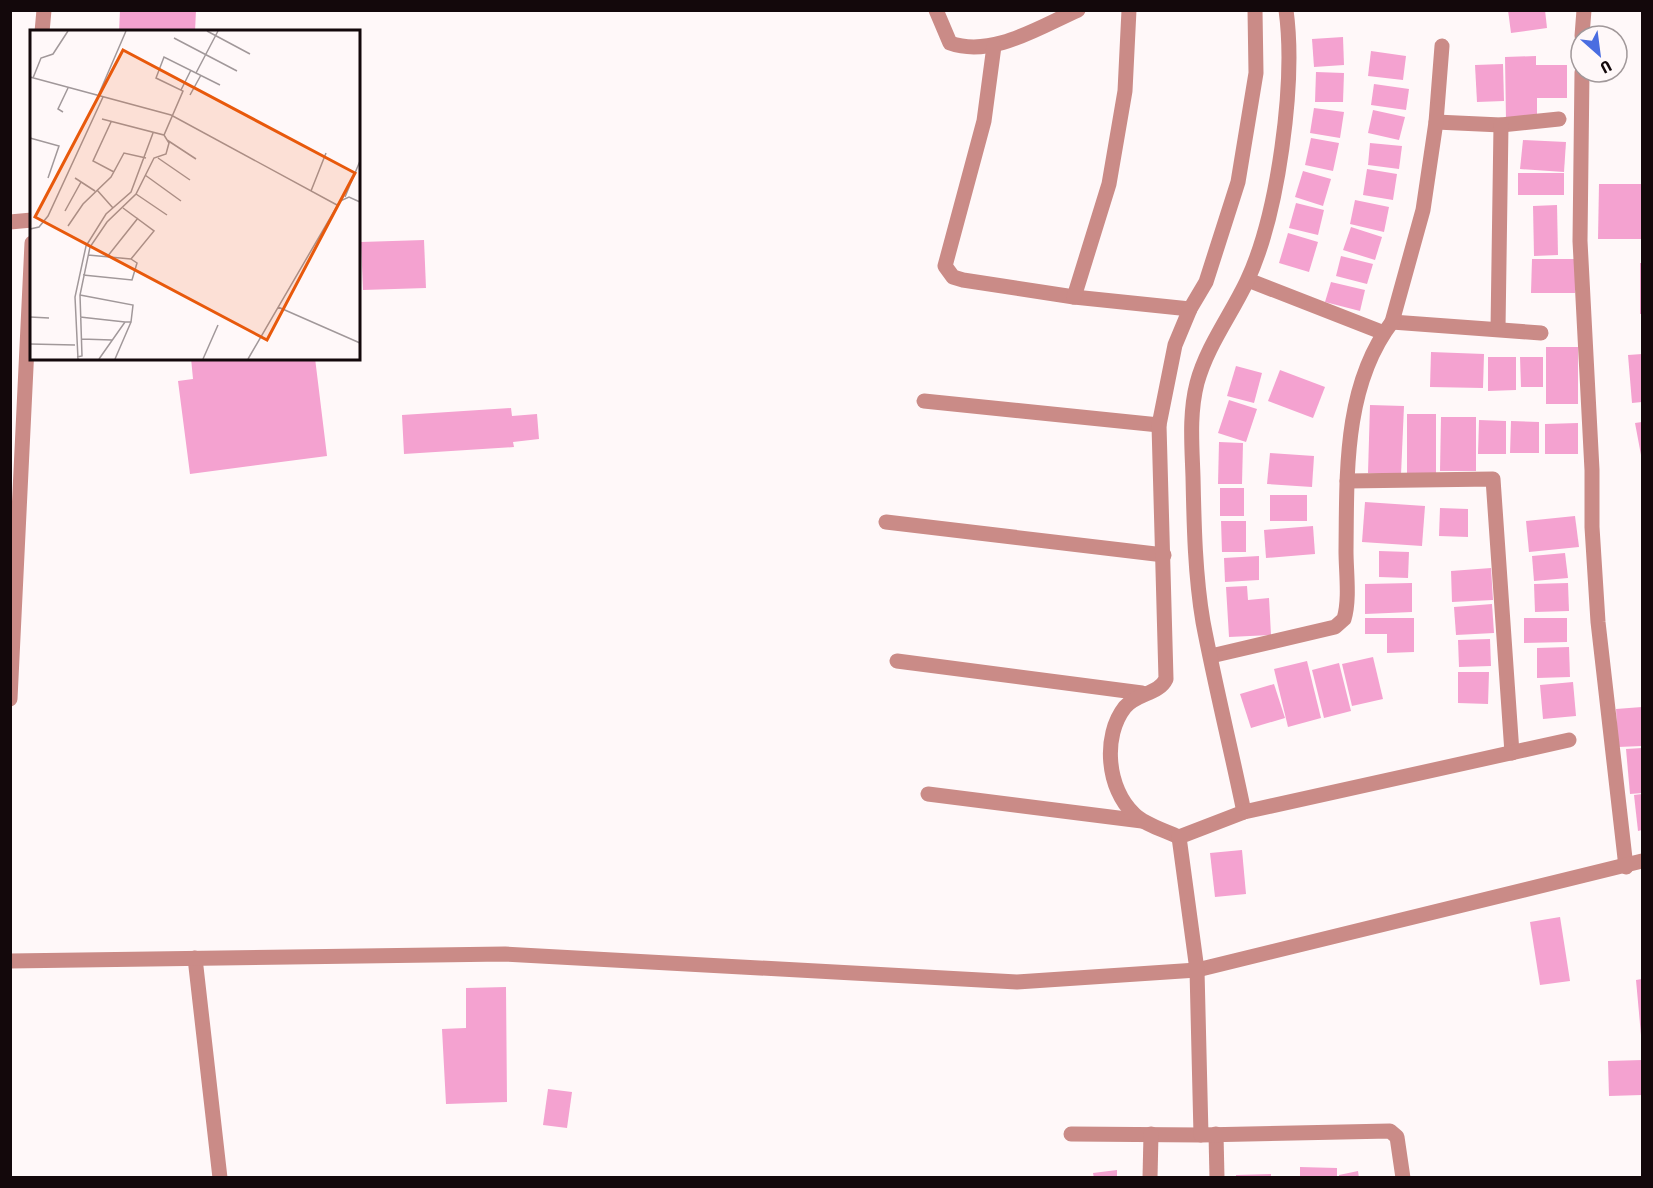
<svg xmlns="http://www.w3.org/2000/svg" width="1653" height="1188" viewBox="0 0 1653 1188" font-family="'Fira Sans Condensed',sans-serif">
<style>
.building{fill:#f4a2d0}
.lines{fill:none;stroke-linecap:round;stroke-linejoin:round}
.minor{stroke:#ca8b87;stroke-width:15}
.tertiary{stroke:#ca8b87;stroke-width:15}
.inset-road{fill:none;stroke:#a1989a;stroke-width:1.5}
.view{fill:#e8590c;fill-opacity:0.15;stroke:#e8590c;stroke-width:3}
.inset-edge{fill:none;stroke:#13080b;stroke-width:3}
</style>
<rect width="100%" height="100%" fill="#fff8f9"/>
<!-- building -->
<g class="building">
<polygon points="120,10 196,10 195,32 119,32"/>
<polygon points="1508,10 1545,10 1547,28 1511,33"/>
<polygon points="1343,37 1344,65 1314,67 1312,39"/>
<polygon points="1371,51 1406,56 1403,80 1368,76"/>
<polygon points="1536,56 1536,65 1567,65 1567,98 1537,98 1537,120 1506,120 1505,57"/>
<polygon points="1503,64 1504,101 1477,102 1475,65"/>
<polygon points="1316,72 1344,73 1343,102 1315,102"/>
<polygon points="1374,84 1409,89 1406,110 1371,105"/>
<polygon points="1314,108 1344,112 1340,138 1310,133"/>
<polygon points="1373,110 1405,117 1399,140 1368,133"/>
<polygon points="1311,138 1339,143 1333,171 1305,165"/>
<polygon points="1523,140 1566,142 1564,172 1520,169"/>
<polygon points="1370,143 1402,146 1399,169 1368,165"/>
<polygon points="1367,169 1397,174 1393,200 1363,195"/>
<polygon points="1303,171 1331,179 1323,206 1295,197"/>
<rect x="1518" y="173" width="46" height="22"/>
<polygon points="1599,184 1642,184 1642,239 1598,239"/>
<polygon points="1355,200 1389,207 1384,232 1350,224"/>
<polygon points="1296,203 1324,210 1318,235 1289,228"/>
<polygon points="1557,205 1558,255 1534,256 1533,206"/>
<polygon points="1351,227 1382,237 1375,260 1343,250"/>
<polygon points="1288,233 1318,242 1309,272 1279,263"/>
<polygon points="424,240 426,288 363,290 361,242"/>
<polygon points="1341,256 1373,264 1367,284 1336,276"/>
<polygon points="1532,259 1575,259 1575,293 1531,293"/>
<rect x="1640" y="263" width="2" height="51"/>
<polygon points="1331,282 1365,290 1360,311 1325,302"/>
<rect x="1546" y="347" width="32" height="57"/>
<polygon points="1431,352 1484,354 1483,388 1430,387"/>
<polygon points="1642,354 1642,402 1632,403 1628,355"/>
<polygon points="1488,357 1516,357 1516,390 1488,391"/>
<polygon points="1520,357 1543,357 1543,387 1521,387"/>
<polygon points="191,358 315,358 327,456 190,474 178,381 193,379"/>
<polygon points="1236,366 1262,373 1254,403 1227,396"/>
<polygon points="1280,370 1325,387 1313,418 1268,401"/>
<polygon points="1229,400 1257,409 1246,442 1218,433"/>
<polygon points="1370,405 1404,406 1401,475 1368,473"/>
<polygon points="511,408 512,416 537,414 539,439 513,442 514,447 404,454 402,415"/>
<rect x="1407" y="414" width="29" height="59"/>
<polygon points="1441,417 1476,417 1476,471 1440,471"/>
<polygon points="1479,420 1506,421 1506,454 1478,454"/>
<polygon points="1511,421 1539,422 1539,453 1510,453"/>
<polygon points="1642,422 1642,455 1641,455 1635,423"/>
<polygon points="1578,423 1578,454 1545,454 1545,424"/>
<polygon points="1219,442 1243,443 1242,484 1218,484"/>
<polygon points="1270,453 1314,456 1312,487 1267,484"/>
<rect x="1220" y="488" width="24" height="28"/>
<rect x="1270" y="495" width="37" height="26"/>
<polygon points="1365,502 1425,506 1422,546 1362,542"/>
<polygon points="1440,508 1468,509 1468,537 1439,536"/>
<polygon points="1575,516 1579,547 1529,552 1526,521"/>
<polygon points="1221,521 1246,521 1246,552 1222,552"/>
<polygon points="1313,526 1315,554 1266,558 1264,530"/>
<polygon points="1379,551 1409,552 1408,578 1379,577"/>
<polygon points="1565,553 1568,578 1534,581 1532,556"/>
<polygon points="1259,556 1259,580 1225,582 1224,558"/>
<polygon points="1491,568 1493,600 1452,602 1451,571"/>
<polygon points="1412,583 1412,612 1365,614 1365,584"/>
<polygon points="1568,583 1569,611 1535,612 1534,584"/>
<polygon points="1247,586 1248,600 1269,598 1271,635 1229,637 1226,587"/>
<polygon points="1492,604 1494,633 1456,635 1454,607"/>
<polygon points="1365,618 1414,618 1414,652 1387,653 1387,634 1365,634"/>
<polygon points="1524,618 1567,618 1567,642 1524,643"/>
<polygon points="1490,639 1491,666 1459,667 1458,640"/>
<polygon points="1569,647 1570,677 1537,678 1537,648"/>
<polygon points="1373,657 1383,699 1352,706 1342,664"/>
<polygon points="1307,661 1321,718 1288,727 1274,669"/>
<polygon points="1339,663 1351,711 1324,718 1312,670"/>
<polygon points="1458,672 1489,672 1488,704 1458,703"/>
<polygon points="1573,682 1576,716 1543,719 1540,685"/>
<polygon points="1274,684 1285,718 1251,728 1240,694"/>
<polygon points="1642,707 1642,746 1618,747 1616,709"/>
<polygon points="1642,748 1642,793 1630,794 1626,749"/>
<polygon points="1642,794 1642,830 1638,831 1634,795"/>
<polygon points="1242,850 1246,894 1215,897 1210,853"/>
<polygon points="1560,917 1570,981 1540,985 1530,922"/>
<polygon points="1642,979 1642,1035 1641,1035 1636,980"/>
<polygon points="506,987 507,1102 446,1104 442,1029 466,1028 466,988"/>
<polygon points="1642,1060 1642,1095 1609,1096 1608,1061"/>
<polygon points="548,1089 572,1092 567,1128 543,1125"/>
<polygon points="1300,1167 1337,1168 1337,1178 1300,1178"/>
<polygon points="1117,1170 1117,1178 1094,1178 1093,1173"/>
<polygon points="1358,1171 1359,1178 1339,1178 1339,1175"/>
<polygon points="1271,1174 1271,1178 1236,1178 1236,1175"/>
</g>
<g class="lines">
<!-- minor -->
<g class="minor">
<path d="M936,10L950,43C992,58 1039,27 1078,10"/>
<polyline points="1582,36 1584,10"/>
<polyline points="994,46 984,121 945,266 953,277 963,280 1074,297 1190,309"/>
<polyline points="1582,72 1580,241 1592,470 1592,527 1598,622 1626,867"/>
<polyline points="1436,122 1501,125 1559,119"/>
<polyline points="10,222 32,220"/>
<polyline points="1248,280 1384,333"/>
<polyline points="1074,297 1109,184 1125,91 1129,10"/>
<polyline points="1392,322 1541,333"/>
<polyline points="1498,329 1501,125"/>
<polyline points="924,401 1159,425"/>
<polyline points="1347,481 1493,479 1512,753"/>
<polyline points="886,522 1164,555"/>
<path d="M1211,656L1335,627L1344,619C1350,599 1346,572 1346,551C1347,475 1343,386 1392,322L1423,210L1436,122L1442,46"/>
<polyline points="897,661 1142,693"/>
<polyline points="928,794 1142,821"/>
<path d="M1244,812C1231,749 1215,685 1203,622C1195,575 1194,525 1193,477C1192,446 1189,414 1197,383C1207,346 1231,315 1247,281C1278,215 1296,83 1286,10"/>
<path d="M1179,837C1164,830 1145,825 1134,814C1107,789 1102,736 1125,707C1137,693 1159,694 1166,679L1159,425L1175,345L1190,309L1206,282L1238,182L1256,73L1255,10"/>
<polyline points="195,958 220,1178"/>
<polyline points="10,961 505,954 1017,982 1197,970 1642,861"/>
<polyline points="1071,1134 1201,1135"/>
<polyline points="1216,1134 1217,1178"/>
<polyline points="1150,1178 1151,1134"/>
<polyline points="1403,1178 1397,1137 1390,1131 1201,1135 1197,970 1179,837 1244,812 1569,740"/>
</g>
<!-- tertiary -->
<g class="tertiary">
<polyline points="42,32 44,10"/>
<polyline points="10,699 32,243"/>
</g>
</g>
<!-- overview -->
<g transform="translate(30 30)">
<rect width="330" height="330" fill="#fff8f9"/>
<path class="inset-road" d="M177,1L220,24M144,8L207,41M166,43L188,1M0,47L141,85L307,175M3,48L11,28L23,24L38,1M151,60L161,40M160,65L171,45M68,66L96,1M33,82L28,79L38,58M72,89L134,105L153,61L126,48L134,27L190,55M81,92L63,131L84,142M0,108L29,116L18,148M137,110L166,129M128,128L160,150M115,145L151,171M45,148L65,161M67,160L83,178M281,161L296,123M106,164L137,185M315,167L330,131M93,178L124,201L101,229M35,181L51,152M38,196L53,174L81,147L94,123L116,128M0,199L9,197L18,186L73,67M58,225L101,229M77,227L108,188M53,245L102,250L107,233L101,229M50,265L103,275L101,292H95L69,329M248,277L330,313M0,287L19,288M50,287L95,292M51,309L82,310M0,314L45,315M47,327L52,326L50,265L60,217L77,192L106,164L124,128L136,124L139,113L134,105M48,329L45,267L56,216L76,184L101,162L123,103M85,329L101,292M173,329L188,295M218,329L310,171L319,167L330,172"/>
<path class="view" d="M93,20L325,143L237,310L5,187Z"/>
<rect width="330" height="330" class="inset-edge"/>
</g>
<!-- border -->
<rect width="1653" height="1188" fill="none" stroke="#13080b" stroke-width="24"/>
<!-- north arrow -->
<g transform="translate(1599 54) rotate(152)"><circle r="28" fill="#fff8f9" stroke="#a1989a" stroke-width="1.5"/>
<path d="M0-4.5L10 22L0 15L-10 22Z" fill="#4a6de1"/>
<text y="-9" font-size="16" font-weight="bold" text-anchor="middle" fill="#13080b">U</text>
</g>
</svg>
